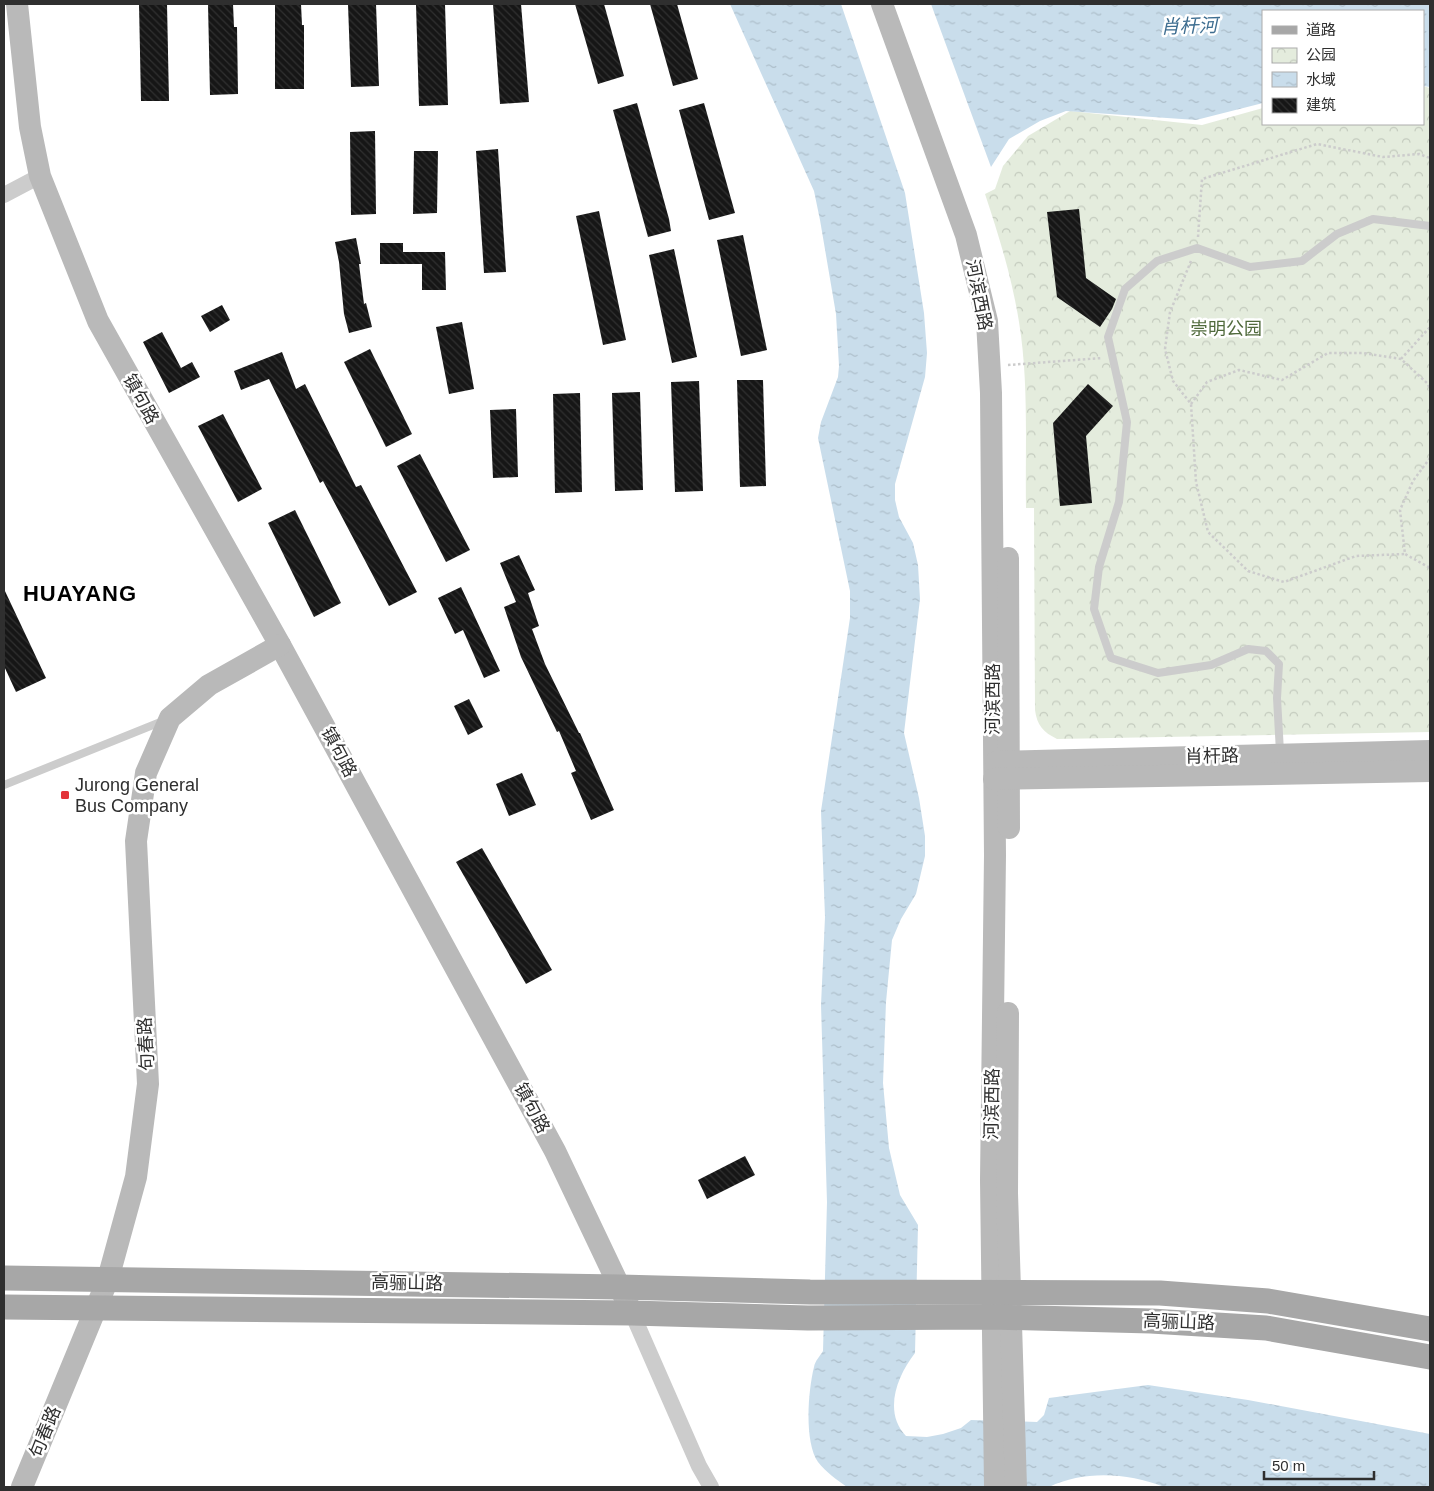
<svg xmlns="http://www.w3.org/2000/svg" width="1434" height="1491" viewBox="0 0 1434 1491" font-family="Helvetica,'Noto Sans SC',sans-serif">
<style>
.park{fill:url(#park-crowns)}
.water{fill:url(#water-ripples)}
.building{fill:url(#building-back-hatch)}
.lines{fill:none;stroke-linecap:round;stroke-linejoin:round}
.path{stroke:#ccc;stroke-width:2.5;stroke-dasharray:2.5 2.5;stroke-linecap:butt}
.lane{stroke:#ccc;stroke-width:8}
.street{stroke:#ccc;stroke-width:16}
.secondary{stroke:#b9b9b9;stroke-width:22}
.primary{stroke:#a7a7a7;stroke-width:25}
.poi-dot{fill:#e33439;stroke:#fff;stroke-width:2}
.labels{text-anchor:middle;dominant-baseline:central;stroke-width:5;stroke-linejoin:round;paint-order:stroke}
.street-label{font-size:18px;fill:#2f2f2f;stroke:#fff}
.park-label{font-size:18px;fill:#506a3c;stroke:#fff}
.poi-label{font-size:18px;fill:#2f2f2f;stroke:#fff;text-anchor:start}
.water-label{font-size:19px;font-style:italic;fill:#3d6d90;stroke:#fff}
.district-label{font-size:22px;font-weight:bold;letter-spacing:1px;fill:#000;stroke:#fff}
</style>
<defs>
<pattern id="park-crowns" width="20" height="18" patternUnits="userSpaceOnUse" patternTransform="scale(1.25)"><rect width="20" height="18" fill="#e4ecdd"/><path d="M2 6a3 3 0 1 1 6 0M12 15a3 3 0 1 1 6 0" fill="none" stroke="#c4cbbe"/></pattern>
<pattern id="water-ripples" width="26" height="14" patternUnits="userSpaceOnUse" patternTransform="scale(1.25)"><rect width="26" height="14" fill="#c9ddeb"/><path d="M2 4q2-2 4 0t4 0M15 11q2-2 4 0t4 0" fill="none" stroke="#adbeca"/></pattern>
<pattern id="building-back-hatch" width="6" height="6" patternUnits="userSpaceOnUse" patternTransform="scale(1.25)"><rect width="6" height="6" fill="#161616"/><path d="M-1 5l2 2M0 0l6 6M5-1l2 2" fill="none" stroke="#303030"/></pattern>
</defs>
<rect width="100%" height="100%" fill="#fff"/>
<!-- park -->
<path class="park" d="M1423,86L1430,88V732L1057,739C1043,732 1037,725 1035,710L1034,508H1026C1025,446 1029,383 1019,322C1012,278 999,236 985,194L995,189L1003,166L1028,136L1070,111L1202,125L1263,108V124H1423Z"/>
<!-- water -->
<g class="water">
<path d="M730,4H841L905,193L924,313L927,353L925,377L895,484V500L899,517L913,543L918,565L920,599L904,733L919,798L925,836V856L916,894L901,919L892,940L886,1002L883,1083L889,1148L900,1195L918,1225L915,1353C897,1376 883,1412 906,1436L927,1437L943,1434L961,1428L971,1420L1037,1422L1044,1415L1049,1398L1148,1385L1248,1400L1430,1434V1487H1164C1128,1473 1085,1470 1049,1487H847C837,1480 826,1472 818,1462C804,1442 808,1391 814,1367C815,1361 820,1356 823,1351L827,1202L821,1005L825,917L821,811L850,618V591L818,438L821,422L838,377L839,366L836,314L820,220L814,191Z"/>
<polygon points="931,4 1430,4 1430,87 1423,86 1423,11 1263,11 1263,103 1196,120 1066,111 1040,121 1009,139 991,167"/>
</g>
<!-- building -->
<g class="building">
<polygon points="139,4 167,4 169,101 141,101"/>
<polygon points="208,4 233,4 234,27 237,27 238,94 210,95"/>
<polygon points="275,4 301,4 302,25 304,25 304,89 275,89"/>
<polygon points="348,4 376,4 379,86 351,87"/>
<polygon points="416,4 445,4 448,105 419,106"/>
<polygon points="493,4 521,4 529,102 500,104"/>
<polygon points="575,4 604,4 624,76 598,84"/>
<polygon points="650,4 677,4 698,79 673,86"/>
<polygon points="637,103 669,219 671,231 648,237 613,110"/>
<polygon points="704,103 735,213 709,220 679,110"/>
<polygon points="375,131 376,214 351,215 350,132"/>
<polygon points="498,149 506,272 484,273 476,151"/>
<polygon points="414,151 438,151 437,213 413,214"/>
<polygon points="1079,209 1086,278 1116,299 1112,309 1100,327 1057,297 1047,212"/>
<polygon points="599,211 626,340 603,345 576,216"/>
<polygon points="743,235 767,350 741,356 717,240"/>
<polygon points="356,238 361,264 359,264 364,304 366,303 372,327 349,333 344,314 339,262 335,242"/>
<polygon points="380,243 403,243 403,252 445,252 446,290 422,290 422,264 380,264"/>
<polygon points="674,249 697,357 672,363 649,255"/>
<polygon points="222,305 230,320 210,332 201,316"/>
<polygon points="462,322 474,389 449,394 436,327"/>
<polygon points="162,332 181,368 192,362 200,377 169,393 143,342"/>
<polygon points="370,349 412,434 386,447 344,362"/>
<polygon points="282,352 296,389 305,384 356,487 361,485 417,592 389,606 323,481 320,483 269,379 241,390 234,371"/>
<polygon points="737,380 763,380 766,486 740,487"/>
<polygon points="699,381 703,491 675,492 671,382"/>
<polygon points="1088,384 1113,406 1086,436 1092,503 1060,506 1053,423"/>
<polygon points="640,392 643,490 615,491 612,393"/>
<polygon points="580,393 582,492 555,493 553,394"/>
<polygon points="516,409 518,477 493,478 490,410"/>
<polygon points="223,414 262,489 238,502 198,426"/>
<polygon points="420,454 470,550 446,562 397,466"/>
<polygon points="295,510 341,603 314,617 268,523"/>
<polygon points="519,555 535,590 528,593 539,626 532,629 545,664 579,733 580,733 614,810 591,820 571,773 576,771 559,731 557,732 521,657 504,607 516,602 500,563"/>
<polygon points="461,587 500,671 484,678 463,630 455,634 438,598"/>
<polygon points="4,589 46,678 16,692 4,666"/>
<polygon points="469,699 483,727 468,735 454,706"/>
<polygon points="522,773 536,805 509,816 496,784"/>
<polygon points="482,848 552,970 526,984 456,862"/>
<polygon points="745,1156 755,1175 707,1199 698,1180"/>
</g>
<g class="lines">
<!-- path -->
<g class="path">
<polyline points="1198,237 1202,179 1317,144 1383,157 1419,154 1430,158"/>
<polyline points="1191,261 1170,312 1165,349 1173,381 1191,404 1196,482 1208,532 1248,571 1284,582 1356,556 1405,554"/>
<polyline points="1401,359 1430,327"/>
<polyline points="1008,365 1102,358"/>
<polyline points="1191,404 1207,382 1239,370 1282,380 1328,353 1363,353 1401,359 1428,384 1430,391"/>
<polyline points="1430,458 1413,481 1400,510 1405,554 1430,568"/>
</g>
<!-- lane -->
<g class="lane">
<polyline points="1280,752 1277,698 1279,664 1266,651 1248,649 1211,665 1158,673 1111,658 1094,609 1099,567 1119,502 1127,422 1108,337 1125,289 1157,261 1197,248 1250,267 1302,261 1337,234 1373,219 1430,226"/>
<polyline points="4,785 163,721"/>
</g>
<!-- street -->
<g class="street">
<polyline points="4,195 40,176"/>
<polyline points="632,1313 699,1466 711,1487"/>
</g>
<!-- secondary -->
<g class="secondary">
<polyline points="17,4 30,127 40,176 98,321 280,645 555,1151 632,1313"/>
<polyline points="882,4 966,235 987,321 991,393 995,855 991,1180 995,1487"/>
<polyline points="1008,558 1009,828"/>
<polyline points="996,762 1430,751"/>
<polyline points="994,779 1430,771"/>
<polyline points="1008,1013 1007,1193 1016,1487"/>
<polyline points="22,1487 108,1279 136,1177 148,1084 136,841 146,773 170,718 209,685 280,645"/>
</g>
<!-- primary -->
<g class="primary">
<polyline points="4,1278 620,1287 810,1292 1160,1293 1268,1301 1430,1329"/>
<polyline points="4,1307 632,1313 808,1318 992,1317 1151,1321 1266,1328 1430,1357"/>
</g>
</g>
<!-- markers -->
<rect class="poi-dot" x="60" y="790" width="10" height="10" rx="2.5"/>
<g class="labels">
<!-- street labels -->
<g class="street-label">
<text transform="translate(979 295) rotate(79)">河滨西路</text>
<text transform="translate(141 399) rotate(61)">镇句路</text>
<text transform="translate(993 699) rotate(-90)">河滨西路</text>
<text transform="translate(339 752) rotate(62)">镇句路</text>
<text transform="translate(1212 756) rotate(-1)">肖杆路</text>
<text transform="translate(146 1044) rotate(-93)">句春路</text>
<text transform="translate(992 1104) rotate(-89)">河滨西路</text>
<text transform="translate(532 1108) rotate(62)">镇句路</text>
<text transform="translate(407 1283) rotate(1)">高骊山路</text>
<text transform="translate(1179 1322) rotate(2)">高骊山路</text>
<text transform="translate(45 1432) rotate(-68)">句春路</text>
</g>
<!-- park labels -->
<g class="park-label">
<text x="1226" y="329">崇明公园</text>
</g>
<!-- poi labels -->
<g class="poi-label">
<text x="75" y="785">Jurong General<tspan x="75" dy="21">Bus Company</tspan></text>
</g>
<!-- water labels -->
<g class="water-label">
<text transform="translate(1189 26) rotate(-2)">肖杆河</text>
</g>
<!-- district labels -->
<g class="district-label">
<text x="80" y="593">HUAYANG</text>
</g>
</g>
<!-- border -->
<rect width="1434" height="1491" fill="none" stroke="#2f2f2f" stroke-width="10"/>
<!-- legend -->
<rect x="1262" y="10" width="162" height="115" fill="#ffffff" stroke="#acacac"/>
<rect x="1272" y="26" width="25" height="8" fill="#a7a7a7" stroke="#acacac"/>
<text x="1306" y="35" font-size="15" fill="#2f2f2f">道路</text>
<rect x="1272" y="48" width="25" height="15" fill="url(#park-crowns)" stroke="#acacac"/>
<text x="1306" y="60" font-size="15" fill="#2f2f2f">公园</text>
<rect x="1272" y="72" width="25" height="15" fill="url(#water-ripples)" stroke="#acacac"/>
<text x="1306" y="85" font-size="15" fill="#2f2f2f">水域</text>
<rect x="1272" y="98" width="25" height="15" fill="url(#building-back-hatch)" stroke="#acacac"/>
<text x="1306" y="110" font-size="15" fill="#2f2f2f">建筑</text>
<!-- scale -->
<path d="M1264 1471v8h110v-8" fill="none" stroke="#2f2f2f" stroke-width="2.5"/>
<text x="1272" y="1471" font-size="15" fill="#2f2f2f" stroke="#ffffff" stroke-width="4" paint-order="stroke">50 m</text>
</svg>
